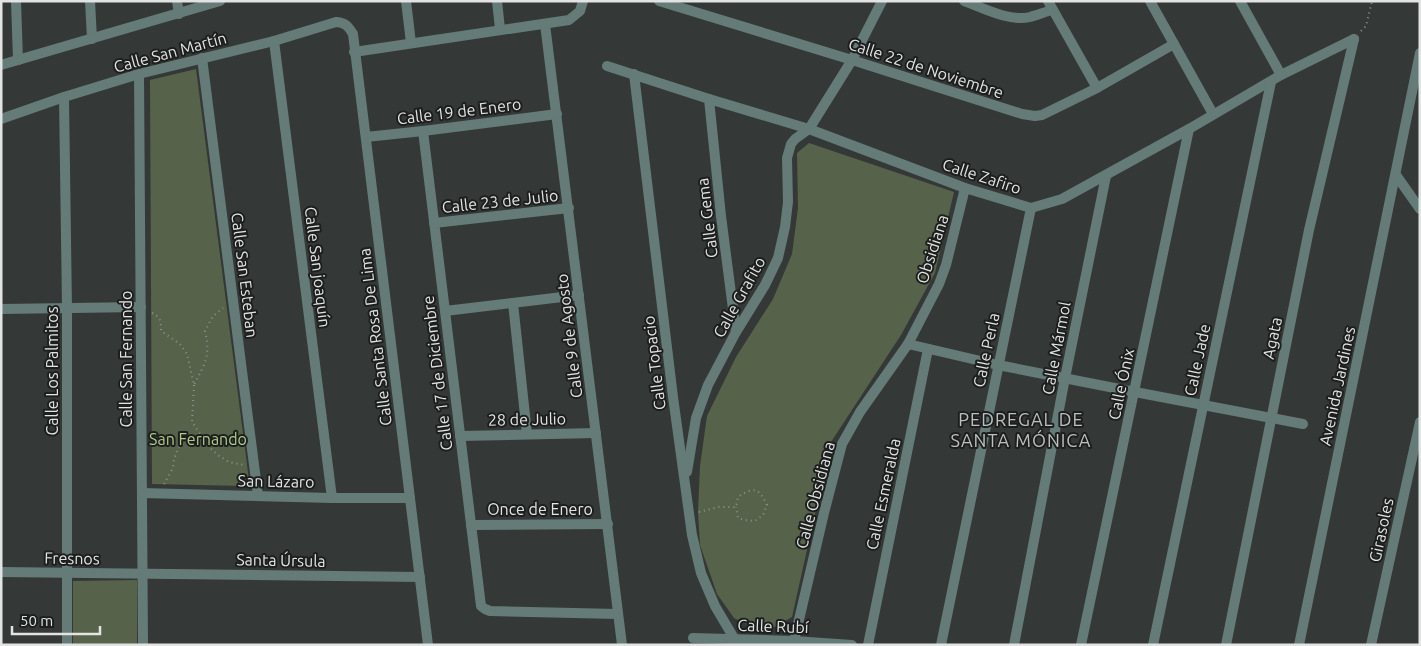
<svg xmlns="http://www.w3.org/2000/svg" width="1421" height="646" viewBox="0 0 1421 646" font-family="Ubuntu,sans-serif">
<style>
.green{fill:#57624a}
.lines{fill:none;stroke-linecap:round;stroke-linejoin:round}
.path{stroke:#8f9290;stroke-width:2;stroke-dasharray:1 4;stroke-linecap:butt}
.street{stroke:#647b77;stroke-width:10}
.labels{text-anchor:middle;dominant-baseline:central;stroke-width:4;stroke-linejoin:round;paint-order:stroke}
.street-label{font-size:16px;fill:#e2e4e3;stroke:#1d1f1e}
.park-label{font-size:16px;fill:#adcb8a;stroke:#1d1f1e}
.neighbourhood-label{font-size:18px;letter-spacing:1px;fill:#bcc1bf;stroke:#1d1f1e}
</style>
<rect width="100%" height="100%" fill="#343836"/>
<!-- green -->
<g class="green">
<polygon points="196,69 249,480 244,486 152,484 150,80"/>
<polygon points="809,143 954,192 935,273 901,335 831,442 792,617 764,633 734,618 717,594 700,545 698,512 700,466 707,416 736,357 773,299 792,254 798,208 797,153"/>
<polygon points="137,580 137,645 73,645 73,581"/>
</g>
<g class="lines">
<!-- path -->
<g class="path">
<polyline points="1361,31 1366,26 1372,1"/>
<path d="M152,313C161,317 161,322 161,331L180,344L187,354L194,385C205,363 211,356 205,331L213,316L223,308"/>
<polyline points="194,385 192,422 209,447 219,456 229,462 244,465"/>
<polyline points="164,484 173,468 174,459 179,447 189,439 203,440"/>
<path d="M699,512L718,507H736L738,497C754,486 759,488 767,505L763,515L755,521L744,520L738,518L736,507"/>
</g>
<!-- street -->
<g class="street">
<polyline points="16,1 18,60"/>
<polyline points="90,1 92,39"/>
<polyline points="177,1 179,14"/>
<polyline points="406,1 411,43"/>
<polyline points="497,1 500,29"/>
<polyline points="659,1 852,60 1022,114 1035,116 1042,115 1097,88 1174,44"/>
<path d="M964,1C983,8 1009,22 1030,17C1037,15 1045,12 1052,10"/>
<polyline points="1048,1 1097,88"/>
<polyline points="1150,1 1213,114"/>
<polyline points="1240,1 1281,75"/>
<polyline points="545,24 622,645"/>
<polyline points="274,41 332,498"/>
<polyline points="354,52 569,20 580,11 583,1"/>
<polyline points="202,58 258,496"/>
<polyline points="1,65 220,1"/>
<polyline points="607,66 709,99 809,129 965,188 1031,208 1062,199 1189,129 1281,75 1354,39"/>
<polyline points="139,74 143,645"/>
<polyline points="634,74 673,397 692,535 701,573 715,606 738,645"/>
<polyline points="64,97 67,308 67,645"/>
<polyline points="709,99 721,216 736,332"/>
<path d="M1,119L64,97L139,74L274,41L336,22C346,23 348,26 353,34L428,645"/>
<polyline points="423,131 481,606 485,609 490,611 618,614"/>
<polyline points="366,137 423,131 557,114"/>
<polyline points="1396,175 1420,209"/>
<polyline points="434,223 569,208"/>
<polyline points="513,303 527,434"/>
<polyline points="1,309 141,307"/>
<polyline points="445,311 579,295"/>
<polyline points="908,344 998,365 1135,392 1303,424"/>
<polyline points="460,436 596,433"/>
<polyline points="687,472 696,418 708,385 736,332 765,285 778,258 785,227 788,202 787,158 791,144 795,139 809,129 852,60 882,1"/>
<polyline points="142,493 332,498 410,498"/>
<polyline points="471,525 608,524"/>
<polyline points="1,572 420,577"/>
<polyline points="693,638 794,641 852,645"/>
<polyline points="794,641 824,513 842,444 860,412 908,344 939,284 946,265 965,188"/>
<polyline points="868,645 928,349"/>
<polyline points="941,645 1031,208"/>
<polyline points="1014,645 1065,378 1106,176"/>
<polyline points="1081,645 1189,129"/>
<polyline points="1153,645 1271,82"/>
<polyline points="1226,645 1309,230 1354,39"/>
<polyline points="1299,645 1420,53"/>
<polyline points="1371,645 1420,422"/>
</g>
</g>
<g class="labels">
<!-- street labels -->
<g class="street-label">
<text transform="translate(170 52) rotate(-15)">Calle San Martín</text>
<text transform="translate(926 68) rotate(18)">Calle 22 de Noviembre</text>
<text transform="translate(459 111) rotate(-7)">Calle 19 de Enero</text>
<text transform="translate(982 176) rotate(18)">Calle Zafiro</text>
<text transform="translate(500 201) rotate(-6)">Calle 23 de Julio</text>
<text transform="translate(707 218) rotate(-97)">Calle Gema</text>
<text transform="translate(932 249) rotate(-72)">Obsidiana</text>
<text transform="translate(318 267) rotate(83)">Calle San joaquín</text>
<text transform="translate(245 275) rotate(83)">Calle San Esteban</text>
<text transform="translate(739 297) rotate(-61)">Calle Grafito</text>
<text transform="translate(569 336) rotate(-97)">Calle 9 de Agosto</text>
<text transform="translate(375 337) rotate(-97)">Calle Santa Rosa De Lima</text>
<text transform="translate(1272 338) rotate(-78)">Agata</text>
<text transform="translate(1056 348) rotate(-79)">Calle Mármol</text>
<text transform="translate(986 350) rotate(-78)">Calle Perla</text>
<text transform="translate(126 359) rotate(-90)">Calle San Fernando</text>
<text transform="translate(1197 360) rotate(-78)">Calle Jade</text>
<text transform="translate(654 363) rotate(-97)">Calle Topacio</text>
<text transform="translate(52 371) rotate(-90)">Calle Los Palmitos</text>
<text transform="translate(437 373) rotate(-97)">Calle 17 de Diciembre</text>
<text transform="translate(1121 384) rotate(-78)">Calle Ónix</text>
<text transform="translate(1337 386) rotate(-78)">Avenida Jardines</text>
<text transform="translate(527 419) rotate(-1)">28 de Julio</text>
<text transform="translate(276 481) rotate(1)">San Lázaro</text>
<text transform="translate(883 494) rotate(-78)">Calle Esmeralda</text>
<text transform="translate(815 495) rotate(-75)">Calle Obsidiana</text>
<text x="540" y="509">Once de Enero</text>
<text transform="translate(1381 530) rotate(-78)">Girasoles</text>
<text transform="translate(72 558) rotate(1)">Fresnos</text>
<text transform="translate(281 560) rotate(1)">Santa Úrsula</text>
<text transform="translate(773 626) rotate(2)">Calle Rubí</text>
</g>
<!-- park labels -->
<g class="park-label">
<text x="198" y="439">San Fernando</text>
</g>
<!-- neighbourhood labels -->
<g class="neighbourhood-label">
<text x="1021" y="419">PEDREGAL DE<tspan x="1021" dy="21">SANTA MÓNICA</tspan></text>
</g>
</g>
<!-- border -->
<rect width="1421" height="646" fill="none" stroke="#e2e4e3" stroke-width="5"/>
<!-- scale -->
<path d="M12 626v8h88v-8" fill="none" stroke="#e2e4e3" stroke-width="2.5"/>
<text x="20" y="626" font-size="15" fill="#e2e4e3" stroke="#1d1f1e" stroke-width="4" paint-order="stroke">50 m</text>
</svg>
